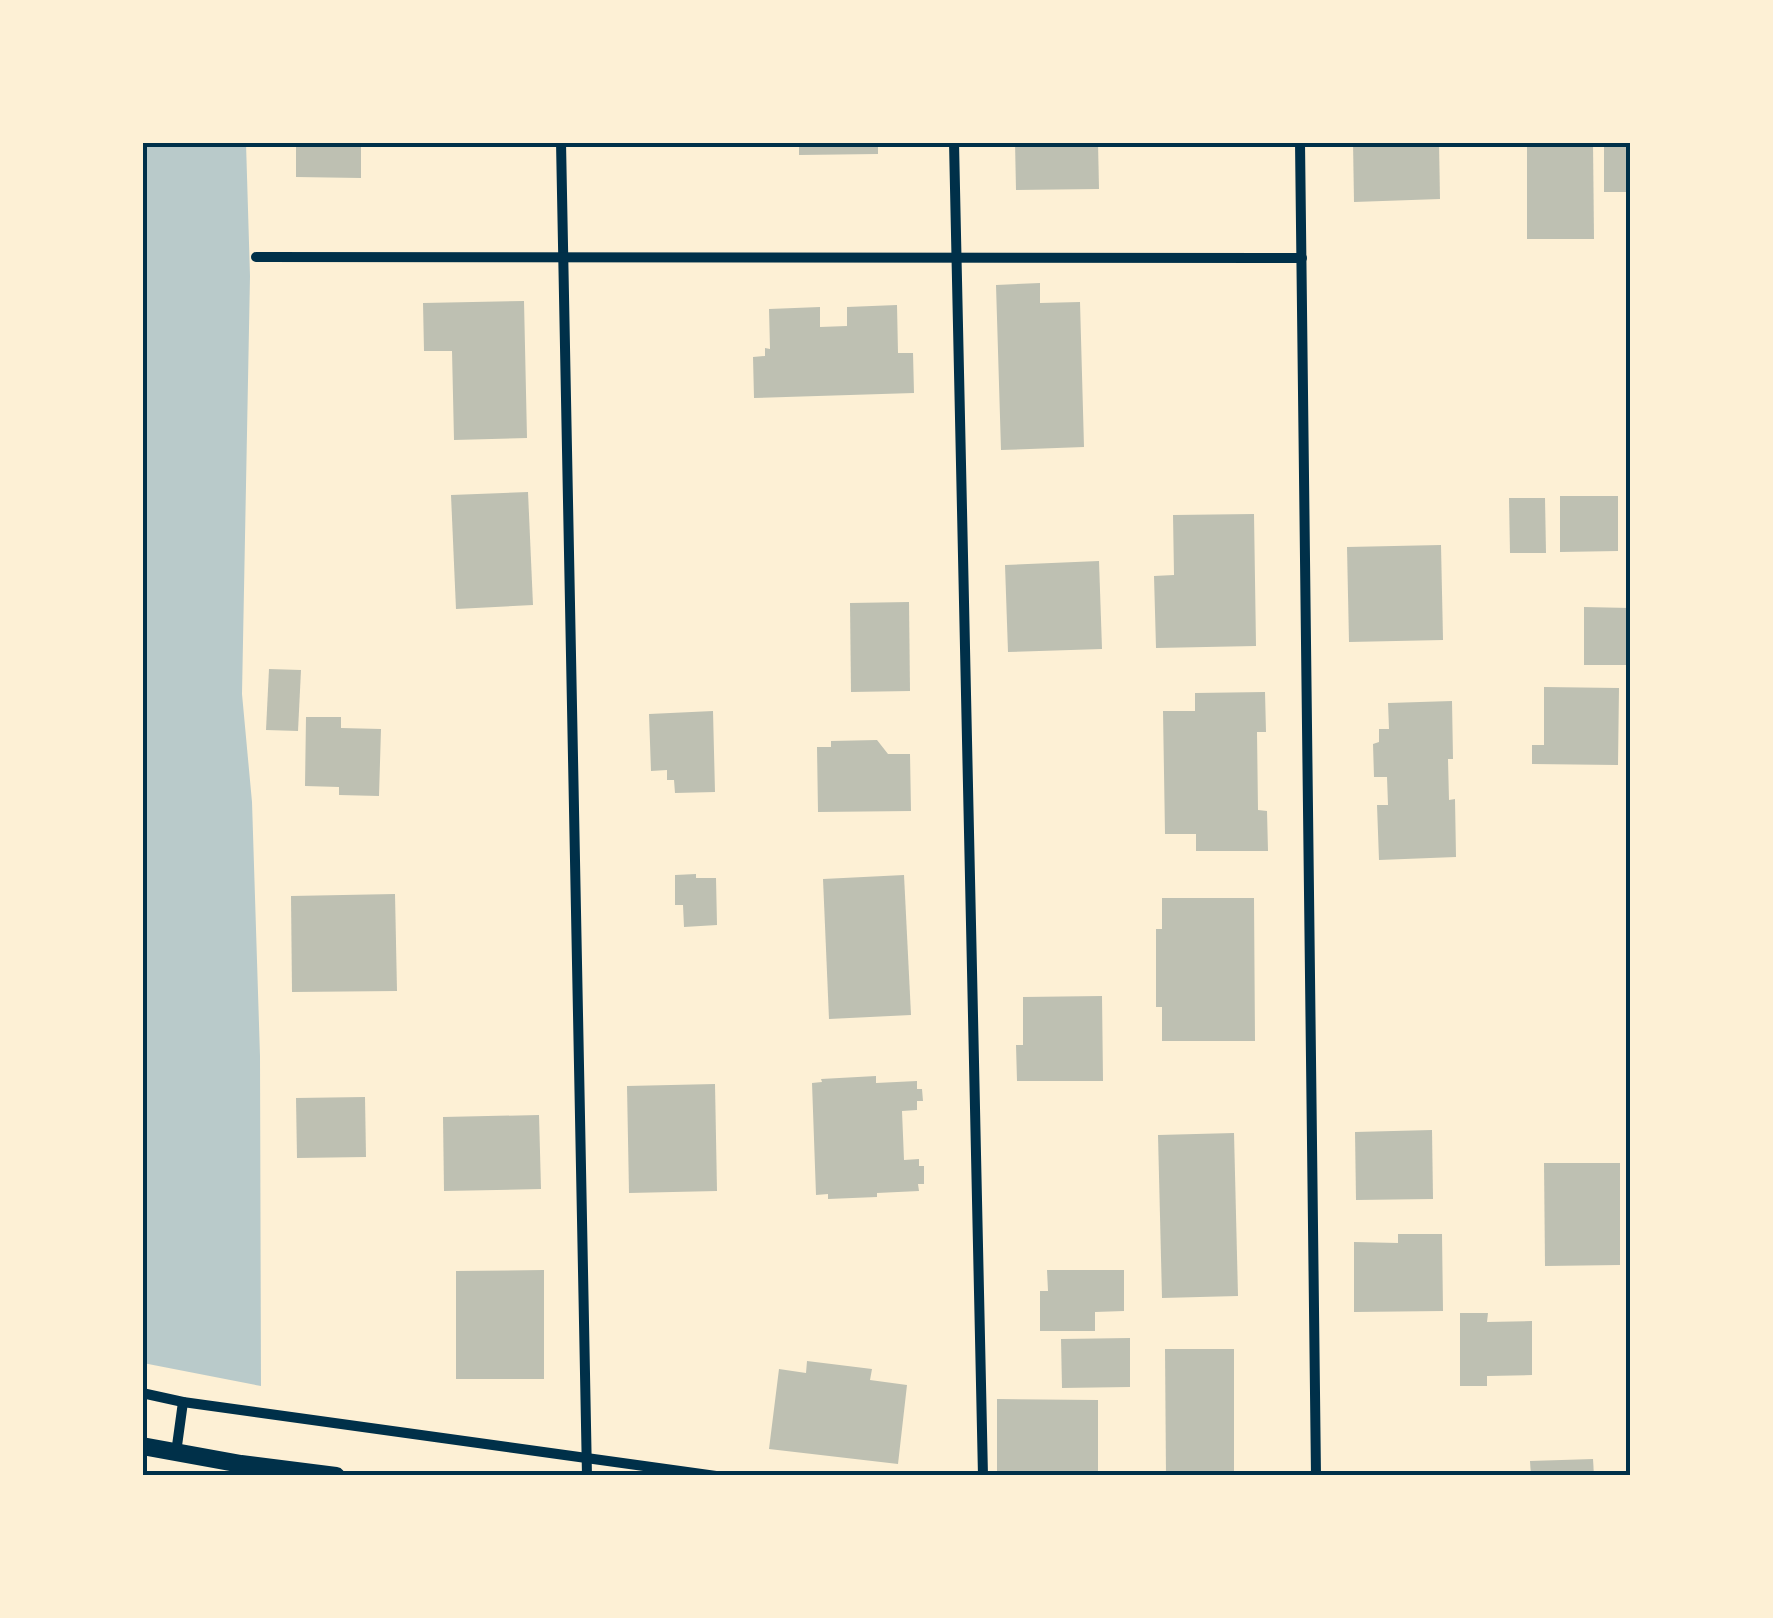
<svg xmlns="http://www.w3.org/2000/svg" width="1773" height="1618" viewBox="0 0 1773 1618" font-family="'Golos Text',sans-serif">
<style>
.green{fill:#b9caca}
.building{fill:#bec0b2}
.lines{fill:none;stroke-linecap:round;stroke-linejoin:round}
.minor{stroke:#003049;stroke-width:10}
.tertiary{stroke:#003049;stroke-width:18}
.neatline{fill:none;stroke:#003049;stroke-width:4}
</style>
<rect width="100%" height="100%" fill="#fdf0d5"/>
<!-- green -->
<polygon class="green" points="142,143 246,143 250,276 242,694 252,802 260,1056 261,1386 143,1363"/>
<!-- building -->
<g class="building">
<polygon points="296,142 361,142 361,178 296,177"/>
<polygon points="799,142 878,142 878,154 799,155"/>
<polygon points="1015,142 1098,142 1099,189 1016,190"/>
<polygon points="1353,142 1439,142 1440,199 1354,202"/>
<polygon points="1527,142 1593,142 1594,239 1527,239"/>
<rect x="1604" y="142" width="26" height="50"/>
<polygon points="1040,283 1040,303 1080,302 1084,447 1001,450 996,285"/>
<polygon points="524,301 527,438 454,440 452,351 424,351 423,303"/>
<polygon points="897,305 898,353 913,353 914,393 754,398 753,357 765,356 765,348 770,349 769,309 820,307 820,327 847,326 847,307"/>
<polygon points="528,492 533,605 456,609 451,495"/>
<polygon points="1560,496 1618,496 1618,551 1560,552"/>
<polygon points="1509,498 1545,498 1546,553 1510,553"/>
<polygon points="1254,514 1256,646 1156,648 1154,576 1174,575 1173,515"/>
<polygon points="1441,545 1443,640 1349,642 1347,547"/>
<polygon points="1099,561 1102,649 1008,652 1005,565"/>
<polygon points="909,602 910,691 851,692 850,603"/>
<polygon points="1584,607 1630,608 1630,665 1584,665"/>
<polygon points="269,669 301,670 298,731 266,730"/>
<polygon points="1544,687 1619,688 1618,765 1532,764 1532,745 1544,745"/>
<polygon points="1265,692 1266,732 1257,732 1258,810 1267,811 1268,851 1196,851 1196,834 1165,834 1163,711 1195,711 1195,693"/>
<polygon points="1452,701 1453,759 1448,759 1449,800 1455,799 1456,857 1379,860 1377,805 1388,805 1387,777 1374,777 1373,744 1379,742 1379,729 1389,729 1388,703"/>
<polygon points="713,711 715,792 675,793 674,780 667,780 667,770 651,771 649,714"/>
<polygon points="306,717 341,717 341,728 381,729 379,796 339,795 339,787 305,786"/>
<polygon points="877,740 888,754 910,754 911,811 818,812 817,747 831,747 831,741"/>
<polygon points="696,874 696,878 716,878 717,925 684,927 683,905 675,905 675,875"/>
<polygon points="904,875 911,1015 829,1019 823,879"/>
<polygon points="395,894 397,991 292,992 291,896"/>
<polygon points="1162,898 1254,898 1255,1041 1162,1041 1162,1007 1156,1007 1156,929 1162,929"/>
<polygon points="1102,996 1103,1081 1017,1081 1016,1045 1023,1045 1023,997"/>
<polygon points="876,1076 876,1083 917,1081 917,1089 922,1089 923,1101 917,1101 917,1110 902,1111 904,1160 919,1159 919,1166 924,1166 924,1184 918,1184 919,1191 877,1193 877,1197 828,1199 828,1194 816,1195 812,1083 822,1082 821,1079"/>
<polygon points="715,1084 717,1191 629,1193 627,1086"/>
<polygon points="365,1097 366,1157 297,1158 296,1098"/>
<polygon points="539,1115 541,1189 444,1191 443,1117"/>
<polygon points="1432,1130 1433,1199 1356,1200 1355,1132"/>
<polygon points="1234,1133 1238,1296 1162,1298 1158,1135"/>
<polygon points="1544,1163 1620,1163 1620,1265 1545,1266"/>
<polygon points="1398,1234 1442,1234 1443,1311 1354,1312 1354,1242 1398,1243"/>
<polygon points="544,1270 544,1379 456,1379 456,1271"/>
<polygon points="1047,1270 1124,1270 1124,1311 1095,1312 1095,1331 1040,1331 1040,1291 1048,1291"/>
<polygon points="1460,1313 1488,1313 1487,1322 1532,1321 1532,1375 1487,1376 1487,1386 1460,1386"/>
<polygon points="1130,1338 1130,1387 1062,1388 1061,1339"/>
<polygon points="1165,1349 1234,1349 1234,1476 1166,1476"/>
<polygon points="807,1361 872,1369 870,1380 907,1385 898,1464 769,1449 779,1369 806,1373"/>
<polygon points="997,1399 1098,1400 1098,1472 997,1471"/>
<polygon points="1593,1459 1594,1476 1531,1476 1530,1461"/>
</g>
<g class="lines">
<!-- minor -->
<g class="minor">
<polyline points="561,142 587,1476"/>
<polyline points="954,142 983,1476"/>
<polyline points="1300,142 1316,1476"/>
<polyline points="256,257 1302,258"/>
<polyline points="142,1393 183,1402 716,1476"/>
<polyline points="176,1453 183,1402"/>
</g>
<!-- tertiary -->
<polyline class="tertiary" points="142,1446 241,1464 336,1476"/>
</g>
<!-- border -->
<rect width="1773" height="1618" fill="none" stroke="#fdf0d5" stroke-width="290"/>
<rect x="145" y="145" width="1483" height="1328" class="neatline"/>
</svg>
